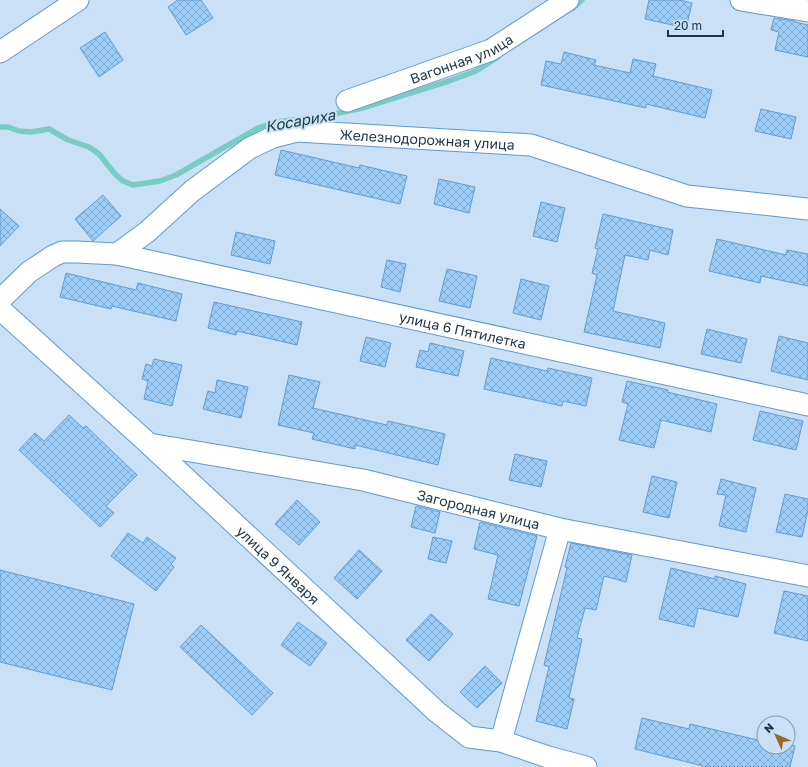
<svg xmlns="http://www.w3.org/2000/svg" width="808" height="767" viewBox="0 0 808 767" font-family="'Golos Text',sans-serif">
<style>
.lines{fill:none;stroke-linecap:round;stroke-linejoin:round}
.stream{stroke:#79ccc3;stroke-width:5.5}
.building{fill:url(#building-cross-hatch);stroke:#629dd1}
.street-casing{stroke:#5f9ace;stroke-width:23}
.street{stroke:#fff;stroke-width:21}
.labels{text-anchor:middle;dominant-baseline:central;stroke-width:4;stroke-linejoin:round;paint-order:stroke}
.street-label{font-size:14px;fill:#1c354b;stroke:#c9e0f7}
.water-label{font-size:15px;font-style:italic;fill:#18403c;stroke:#c9e0f7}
</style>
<defs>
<pattern id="building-cross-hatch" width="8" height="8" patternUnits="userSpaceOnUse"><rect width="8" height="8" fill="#9dcdf9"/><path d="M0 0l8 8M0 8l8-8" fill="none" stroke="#7fa7cc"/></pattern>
</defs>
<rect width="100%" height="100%" fill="#c9e0f7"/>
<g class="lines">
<!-- stream -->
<g class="stream">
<polyline points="573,8 582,0"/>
<polyline points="0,127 8,127 19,131 31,132 49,129 68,140 89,147 99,154 115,174 123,181 133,185 160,181 176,175 258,128 275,122 321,117 362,108 449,81 476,71 498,57"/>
</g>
</g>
<!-- building -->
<g class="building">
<polygon points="178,0 201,0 213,18 186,35 168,7"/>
<polygon points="649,0 680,0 692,3 686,28 645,19"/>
<polygon points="774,18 795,21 795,22 808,25 808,57 775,50 779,32 771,30"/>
<polygon points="105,32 123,60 99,77 80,48"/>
<polygon points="564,52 596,60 594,65 630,73 633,59 656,64 653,76 712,90 705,118 646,104 646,108 541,85 546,61 561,64"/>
<polygon points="761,109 796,117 791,139 755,131"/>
<polygon points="281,150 359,168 360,165 407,176 400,204 275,175"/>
<polygon points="439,179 475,187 469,213 434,204"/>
<polygon points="103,195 121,216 93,241 75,219"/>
<polygon points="541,202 565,208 557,242 533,236"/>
<polygon points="0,209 19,226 0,246"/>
<polygon points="603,214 673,230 668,255 650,250 648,260 625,255 613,311 665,323 660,348 584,332 597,275 592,273 598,249 595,248"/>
<polygon points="236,232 275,241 270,264 231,255"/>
<polygon points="717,239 786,255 787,250 808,254 808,286 761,276 760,283 709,271"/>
<polygon points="387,260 406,264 400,292 381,287"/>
<polygon points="447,269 477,276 470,308 439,301"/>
<polygon points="66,273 136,290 138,283 182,294 176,321 112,306 111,309 60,297"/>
<polygon points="521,279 549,286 541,320 513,313"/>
<polygon points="214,302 302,322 297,345 237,331 236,335 208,328"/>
<polygon points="707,329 747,339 741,363 701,354"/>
<polygon points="779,336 808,343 808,380 771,371"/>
<polygon points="366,337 391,343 385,367 360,361"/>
<polygon points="430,343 464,351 458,376 416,367 420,350 428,352"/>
<polygon points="491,358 547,371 548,368 592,378 586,406 563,401 562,406 484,389"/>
<polygon points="154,359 182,365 172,406 144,399 148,381 142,379 146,364 152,366"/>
<polygon points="289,375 320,382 313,408 387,425 388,421 445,434 438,465 355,445 355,449 312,439 314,433 278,425"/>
<polygon points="217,380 248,387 241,418 203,409 208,391 215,393"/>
<polygon points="627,381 668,390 667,392 717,404 711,432 661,420 654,448 619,440 628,404 622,402"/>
<polygon points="760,411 803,421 796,450 753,440"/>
<polygon points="69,415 83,428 86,426 137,475 106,506 114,513 100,527 19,450 35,433 44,441"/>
<polygon points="515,454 547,461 541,487 509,480"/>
<polygon points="652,476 677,482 669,518 643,512"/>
<polygon points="721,479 756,488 746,532 719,526 726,495 717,494"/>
<polygon points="785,494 808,499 808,510 802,537 776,532"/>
<polygon points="297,500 320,522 299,545 275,524"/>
<polygon points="416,506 440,512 435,533 411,527"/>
<polygon points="480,522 537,536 519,606 488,599 498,555 474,549"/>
<polygon points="128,533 143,543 147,537 176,558 171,564 174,567 156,591 111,556"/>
<polygon points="433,537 452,541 446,563 428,559"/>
<polygon points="571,543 632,555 626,582 604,576 596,610 585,608 577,638 582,639 569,698 574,699 567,729 536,721 549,667 544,665 567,568 565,567"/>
<polygon points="359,550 382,571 357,599 334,578"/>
<polygon points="671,568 715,579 715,576 746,584 738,617 698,608 694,627 659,619"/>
<polygon points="0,570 134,604 112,690 0,662"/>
<polygon points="784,591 808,596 808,641 774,633"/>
<polygon points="431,614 453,634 429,661 406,640"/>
<polygon points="298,622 327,643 310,666 281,645"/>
<polygon points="201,625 273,693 252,715 180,647"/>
<polygon points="485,666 502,683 477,708 460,692"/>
<polygon points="642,718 689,729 690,724 762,741 762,739 764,739 764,747 788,747 788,744 795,746 790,767 707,767 635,749"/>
</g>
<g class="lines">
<defs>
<g id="street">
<polyline points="741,0 808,11"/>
<polyline points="0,52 78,0"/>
<path id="s1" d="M347,101L491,50L568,0"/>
<path id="s2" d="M117,254L808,405"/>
<path id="s3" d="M0,300L29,272L53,256L62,252H77L117,254L147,232L192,191L250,148L273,137L297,131L531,145L687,196L808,209"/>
<path id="s4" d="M0,309L149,444L437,712L469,737L501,741L548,757L586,767"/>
<path id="s5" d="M149,444L363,480L560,529L808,576"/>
<polyline points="501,741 560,529"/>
</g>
</defs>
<!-- street casing -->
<use href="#street" class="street-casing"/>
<!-- street -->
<use href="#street" class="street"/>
</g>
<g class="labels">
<!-- street labels -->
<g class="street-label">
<text stroke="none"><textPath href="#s1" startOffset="122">Вагонная улица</textPath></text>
<text stroke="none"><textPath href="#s3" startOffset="485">Железнодорожная улица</textPath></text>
<text stroke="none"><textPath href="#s2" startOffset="354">улица 6 Пятилетка</textPath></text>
<text stroke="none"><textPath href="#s5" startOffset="336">Загородная улица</textPath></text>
<text stroke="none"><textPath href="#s4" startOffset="378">улица 9 Января</textPath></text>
</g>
<!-- water labels -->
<g class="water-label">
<text transform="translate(300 120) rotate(-10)">Косариха</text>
</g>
</g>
<!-- north arrow -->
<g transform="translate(776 735) rotate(315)"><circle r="19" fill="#c9e0f7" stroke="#849cb2"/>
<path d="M0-3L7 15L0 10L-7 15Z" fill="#9d6521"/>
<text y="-6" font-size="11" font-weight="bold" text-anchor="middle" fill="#1c354b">N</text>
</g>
<!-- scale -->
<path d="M668 30v6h55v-6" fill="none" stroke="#1c354b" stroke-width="2"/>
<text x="674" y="30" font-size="12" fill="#1c354b" stroke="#c9e0f7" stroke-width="3" paint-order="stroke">20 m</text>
</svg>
